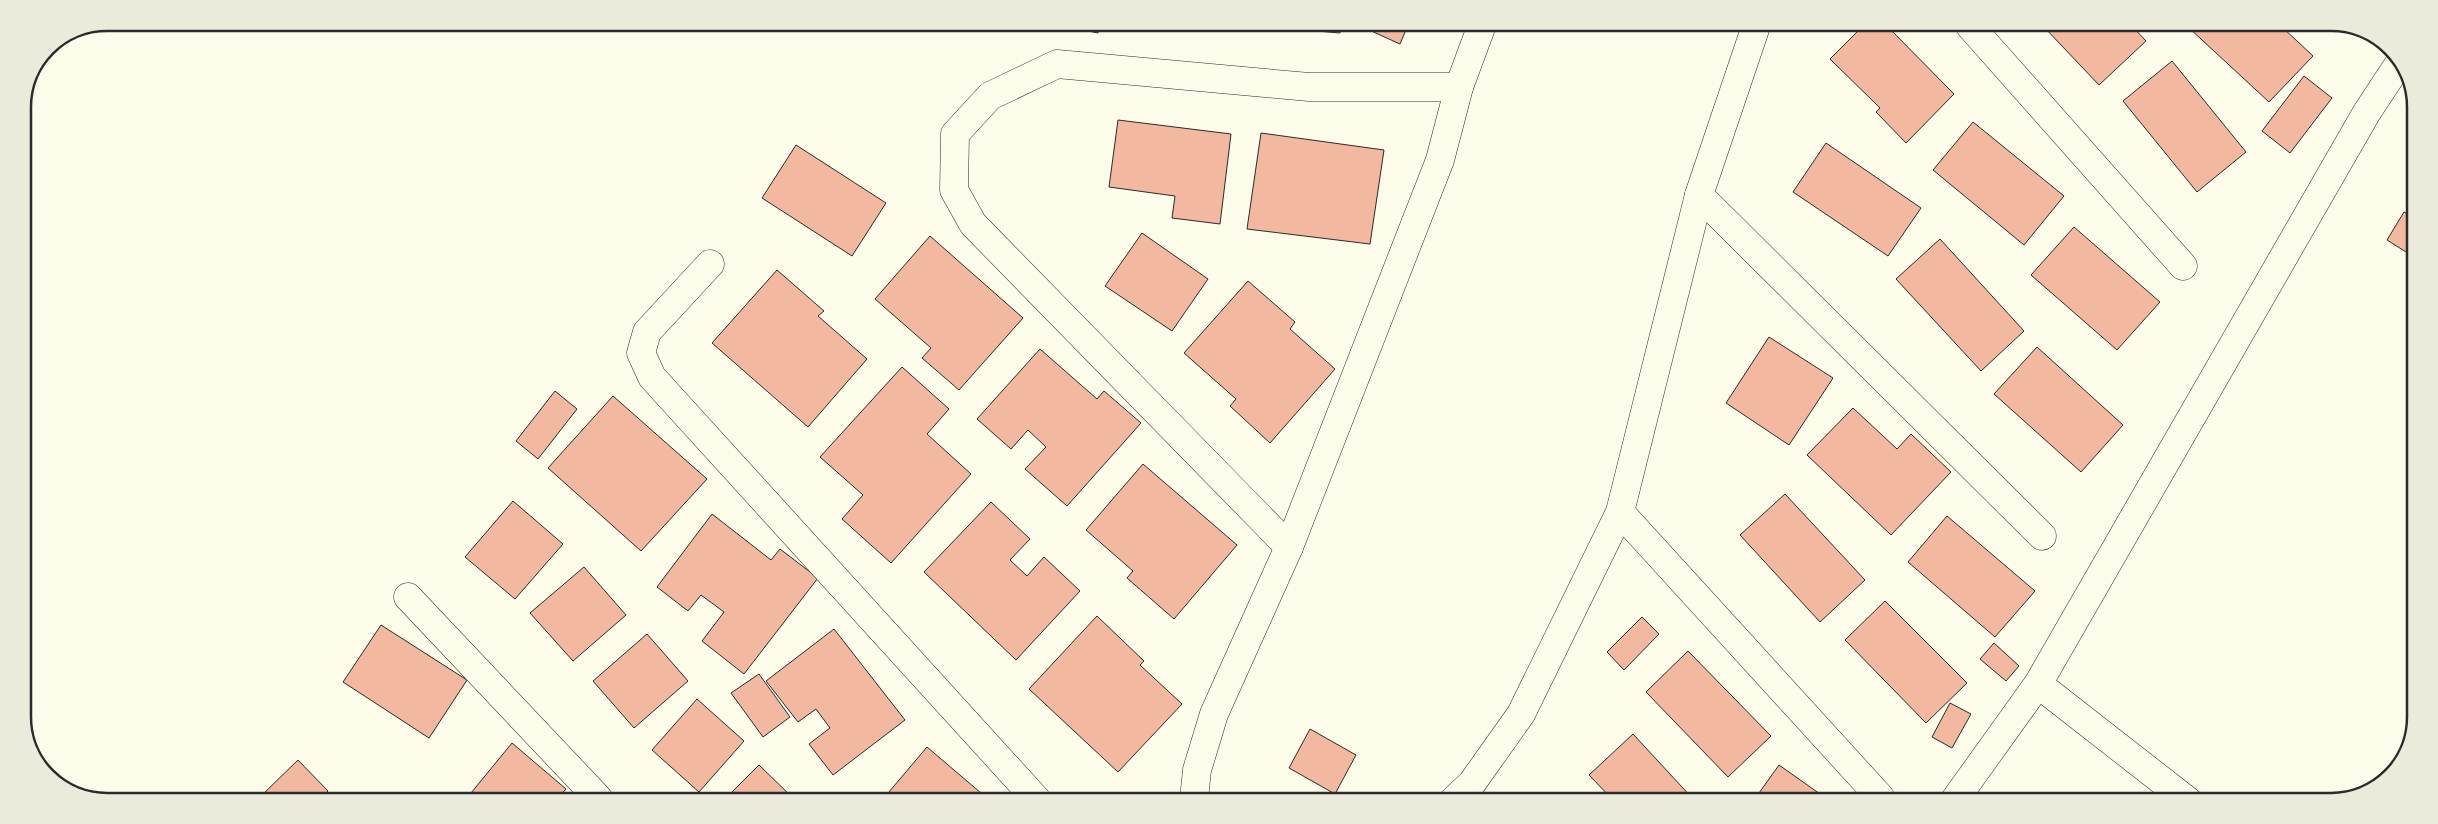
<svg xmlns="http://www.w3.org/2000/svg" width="2438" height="824" viewBox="0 0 2438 824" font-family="Merriweather,serif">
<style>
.building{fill:#f2b8a0;stroke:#2b2b2b}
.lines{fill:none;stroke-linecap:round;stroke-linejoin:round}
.street-casing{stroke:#2b2b2b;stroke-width:29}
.street{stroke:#fdfbea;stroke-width:28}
.rim{fill:none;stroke:#2b2b2b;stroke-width:2.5}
</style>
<rect width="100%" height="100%" fill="#fdfbea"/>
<!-- building -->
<g class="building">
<polygon points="1064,24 1100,24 1098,33 1064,26"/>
<polygon points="1294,25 1341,25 1340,33 1293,29"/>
<polygon points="1358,25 1408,25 1400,44"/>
<polygon points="1863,26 1887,26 1954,94 1906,143 1876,112 1880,108 1830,59"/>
<polygon points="2043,26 2132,26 2146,41 2099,85"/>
<polygon points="2188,27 2282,27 2313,56 2269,102"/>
<polygon points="2172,61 2246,152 2197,192 2123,101"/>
<polygon points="2304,76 2332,98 2290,153 2262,131"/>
<polygon points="1118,120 1231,134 1220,224 1172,218 1175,196 1109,187"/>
<polygon points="1973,122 2064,196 2024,245 1933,170"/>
<polygon points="1261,133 1384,150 1370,244 1247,229"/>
<polygon points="1826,143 1921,208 1888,256 1793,192"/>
<polygon points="796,145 886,203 852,256 762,198"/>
<polygon points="2404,212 2415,218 2414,257 2387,240"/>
<polygon points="2074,227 2160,302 2117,350 2031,275"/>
<polygon points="1142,233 1208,279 1172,331 1105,286"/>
<polygon points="930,236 1023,318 959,390 922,358 931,348 875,299"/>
<polygon points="1940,239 2024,331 1981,371 1896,279"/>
<polygon points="777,270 824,311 818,316 867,359 808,427 712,343"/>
<polygon points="1248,281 1295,322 1290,329 1335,369 1270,443 1230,406 1236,399 1184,353"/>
<polygon points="1769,337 1833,378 1789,445 1726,403"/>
<polygon points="2037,347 2123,425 2081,472 1994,394"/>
<polygon points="1040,349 1097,399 1104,391 1141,423 1067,506 1025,469 1046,447 1028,430 1011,449 977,419"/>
<polygon points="902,367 949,409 927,434 971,474 891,563 842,519 863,495 820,457"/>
<polygon points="555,391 577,409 538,459 516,441"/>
<polygon points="613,396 707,479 641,551 548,468"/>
<polygon points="1853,408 1897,449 1911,434 1951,472 1891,535 1807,455"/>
<polygon points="1143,464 1237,545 1174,619 1127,578 1133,571 1086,530"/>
<polygon points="1785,494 1865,580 1820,622 1740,535"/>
<polygon points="513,501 563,544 515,599 465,557"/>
<polygon points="991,502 1030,539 1010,560 1027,576 1044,557 1080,591 1016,660 924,572"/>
<polygon points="712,514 771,560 780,549 818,578 744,674 702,641 724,612 701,595 688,611 657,587"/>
<polygon points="1947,516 2035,591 1995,637 1908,562"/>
<polygon points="584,567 626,615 573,661 530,613"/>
<polygon points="1885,601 1967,683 1926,723 1845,640"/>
<polygon points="1097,616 1144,661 1140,665 1182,704 1118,772 1029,689"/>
<polygon points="1642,617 1659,634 1624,670 1607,652"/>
<polygon points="381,625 467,680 429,738 343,682"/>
<polygon points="834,629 905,720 833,775 809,744 830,728 816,709 798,722 766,681"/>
<polygon points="647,634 688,681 634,728 593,681"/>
<polygon points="1994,643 2019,666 2006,681 1980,659"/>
<polygon points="1688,651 1771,736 1728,777 1646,692"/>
<polygon points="759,674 790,717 763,737 731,693"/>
<polygon points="697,699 744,741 699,792 652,750"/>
<polygon points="1950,703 1971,714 1952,748 1932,737"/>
<polygon points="1310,729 1356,755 1335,794 1289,768"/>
<polygon points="1633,734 1694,800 1613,800 1589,775"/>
<polygon points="512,743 566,789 558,798 477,798 471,793"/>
<polygon points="927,747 988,799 883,799"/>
<polygon points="298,760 328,791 321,798 260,797"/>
<polygon points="759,765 793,798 726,798"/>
<polygon points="1779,765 1830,801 1754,800"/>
</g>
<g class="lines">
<defs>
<g id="street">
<polyline points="1970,26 2183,266"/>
<polyline points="1699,195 2042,536"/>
<polyline points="710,264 647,332 641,353 652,377 1036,799"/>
<polyline points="1620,512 1880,797"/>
<polyline points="1289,547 973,224 954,190 955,134 990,96 1057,64 1309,87 1459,87"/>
<polyline points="408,597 598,798"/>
<polyline points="2038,684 2188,801"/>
<polyline points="1194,799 1197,770 1214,714 1289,547 1440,160 1459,87 1482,25"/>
<polyline points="1454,800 1472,783 1521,714 1620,512 1699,195 1756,26"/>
<polyline points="1954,801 2038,684 2367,112 2400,62"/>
</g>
</defs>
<!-- street casing -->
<use href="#street" class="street-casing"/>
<!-- street -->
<use href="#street" class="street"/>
</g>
<!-- crop -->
<path d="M0 0H2438V824H0ZM107 31H2331A76 76 0 0 1 2407 107V717A76 76 0 0 1 2331 793H107A76 76 0 0 1 31 717V107A76 76 0 0 1 107 31Z" fill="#eceadb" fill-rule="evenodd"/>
<path class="rim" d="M107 31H2331A76 76 0 0 1 2407 107V717A76 76 0 0 1 2331 793H107A76 76 0 0 1 31 717V107A76 76 0 0 1 107 31Z"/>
</svg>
